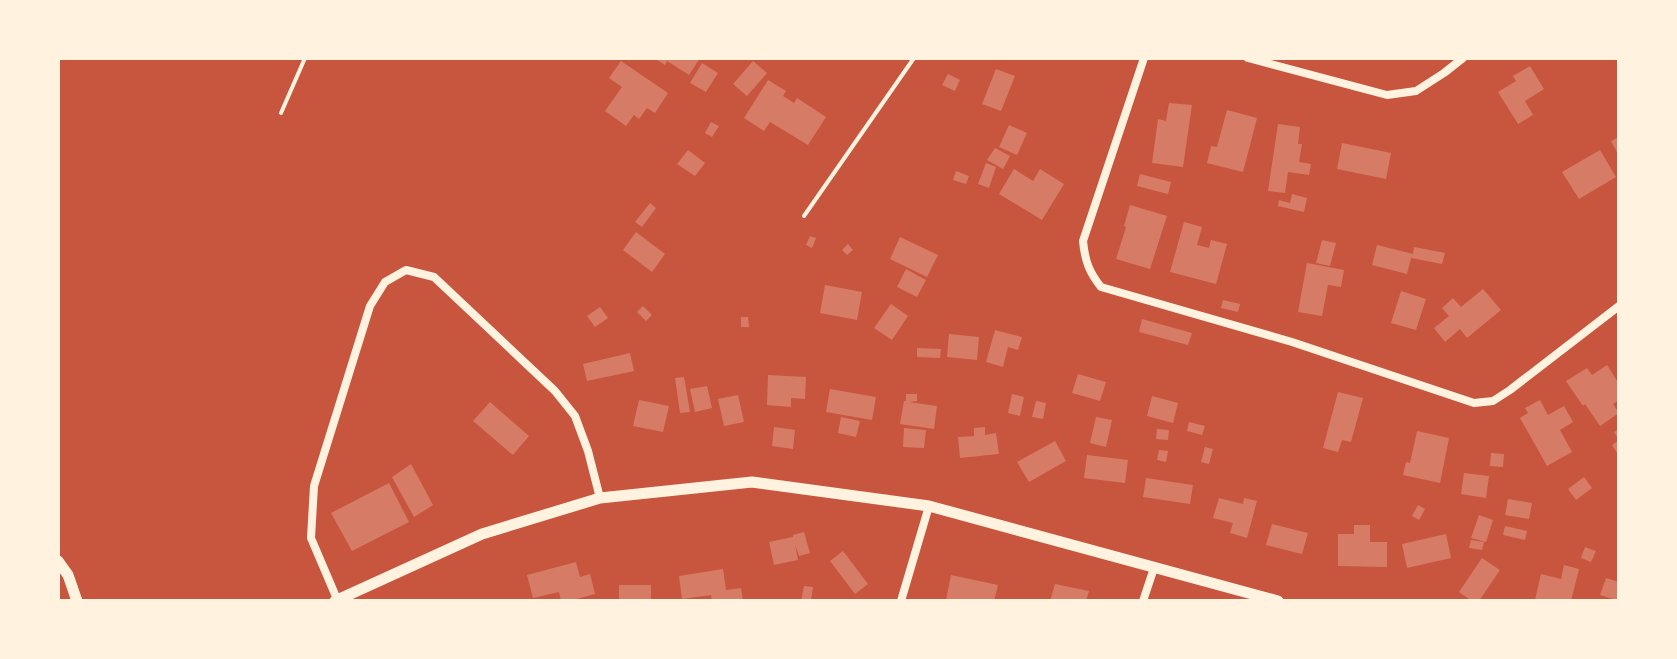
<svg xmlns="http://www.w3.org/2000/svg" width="1677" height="659" viewBox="0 0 1677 659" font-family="Roboto,sans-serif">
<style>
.building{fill:#d67c66}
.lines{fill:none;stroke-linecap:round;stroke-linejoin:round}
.service{stroke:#fff3e0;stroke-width:4}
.minor{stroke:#fff3e0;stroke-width:8}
.tertiary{stroke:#fff3e0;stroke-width:11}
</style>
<rect width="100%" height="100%" fill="#c8553d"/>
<!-- building -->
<g class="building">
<polygon points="654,58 700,58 689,75 667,61 665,65"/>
<polygon points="621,61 668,93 655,113 647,108 639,119 634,115 626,126 605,111 622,87 609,78"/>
<polygon points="753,61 767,73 747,96 733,84"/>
<polygon points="702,63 718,73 706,92 690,83"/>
<polygon points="1530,66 1544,89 1525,101 1533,115 1518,124 1498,92 1516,81 1513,76"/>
<polygon points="996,69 1015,76 1001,111 982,104"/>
<polygon points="948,74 960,80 955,91 942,85"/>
<polygon points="768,80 786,91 783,96 794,103 797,98 826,117 808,145 770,122 764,131 744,118"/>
<polygon points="1169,103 1192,105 1183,167 1152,163 1158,119 1166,121"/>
<polygon points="1227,110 1257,118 1243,172 1207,163 1211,146 1217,147"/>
<polygon points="711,122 719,126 712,137 705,133"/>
<polygon points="1278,124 1300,127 1298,144 1302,144 1299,162 1311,164 1309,175 1288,172 1285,193 1268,191"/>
<polygon points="1009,125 1027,133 1017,155 999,147"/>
<polygon points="1619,137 1619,156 1611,141"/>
<polygon points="1342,143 1391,153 1386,179 1337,169"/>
<polygon points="995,148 1010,156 1003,169 987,160"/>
<polygon points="688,150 705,163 695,176 677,164"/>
<polygon points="1600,150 1616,177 1579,199 1562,172"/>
<polygon points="986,163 996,167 989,188 978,184"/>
<polygon points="1014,169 1033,181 1040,169 1064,184 1042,220 999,194"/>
<polygon points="956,171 969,176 966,184 953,180"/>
<polygon points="1140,174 1171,182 1168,194 1137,186"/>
<polygon points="1292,194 1307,198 1304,212 1278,206 1279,200 1290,203"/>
<polygon points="650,203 656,208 642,227 635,222"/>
<polygon points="1130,205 1167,216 1150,269 1116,259 1126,227 1124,226"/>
<polygon points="1184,222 1202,227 1197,245 1209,248 1211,240 1227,244 1216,284 1170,272"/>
<polygon points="636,232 665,254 652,272 623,250"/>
<polygon points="810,236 816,238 812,248 806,245"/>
<polygon points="900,237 938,255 927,277 890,259"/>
<polygon points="1322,240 1336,243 1330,266 1316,263"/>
<polygon points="848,244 853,250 847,255 842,250"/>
<polygon points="1377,245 1413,254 1414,247 1445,253 1442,264 1411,258 1407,274 1372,265"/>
<polygon points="1307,263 1344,270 1341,287 1328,285 1322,316 1298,312"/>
<polygon points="906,269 926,280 917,297 897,287"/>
<polygon points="825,285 862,292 857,320 820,313"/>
<polygon points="1483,289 1501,310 1467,338 1460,329 1445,342 1434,328 1449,316 1442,308 1453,298 1461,307"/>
<polygon points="1401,291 1426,299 1416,330 1391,323"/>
<polygon points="1223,300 1240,304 1238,312 1221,308"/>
<polygon points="891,304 908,316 892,340 874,328"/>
<polygon points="643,306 652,315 646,321 637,312"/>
<polygon points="600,307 608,318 595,327 587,316"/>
<polygon points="741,317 748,317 749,327 741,327"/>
<polygon points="1142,319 1192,333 1188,345 1139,332"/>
<polygon points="995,330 1022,337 1018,350 1008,347 1003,367 986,362"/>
<polygon points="949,334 979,337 977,360 947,357"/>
<polygon points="917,348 941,349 940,358 917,357"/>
<polygon points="630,353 634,371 587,381 583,364"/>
<polygon points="1607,365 1619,384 1619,400 1613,404 1619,413 1600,426 1585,404 1583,406 1566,381 1587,368 1592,375"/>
<polygon points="1078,374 1106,382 1100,401 1072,393"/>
<polygon points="768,375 806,377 805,399 791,398 791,407 767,405"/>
<polygon points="684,377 690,412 680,413 675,378"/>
<polygon points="707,386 712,408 695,412 690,389"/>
<polygon points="830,389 876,397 872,420 826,412"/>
<polygon points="1338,392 1363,398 1351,442 1342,440 1338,452 1323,448"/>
<polygon points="906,394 917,394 917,401 909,402 937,406 934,429 900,424 904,401 906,401"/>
<polygon points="1012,394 1024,397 1020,416 1008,413"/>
<polygon points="738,395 744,422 724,426 718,399"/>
<polygon points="1152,396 1178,403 1173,423 1147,416"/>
<polygon points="639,400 669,406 663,432 633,426"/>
<polygon points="1540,400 1548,415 1564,406 1573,422 1560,430 1572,452 1547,466 1520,418 1528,413 1525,408"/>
<polygon points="1036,401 1046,403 1043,419 1032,417"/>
<polygon points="490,402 529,436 513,455 473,421"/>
<polygon points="841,417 860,421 856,437 838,433"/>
<polygon points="1096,417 1112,420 1106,447 1090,443"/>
<polygon points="1189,422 1205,426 1202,435 1187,431"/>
<polygon points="774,427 795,430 793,449 772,446"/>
<polygon points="985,427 985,435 996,433 999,454 960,458 958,437 974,436 974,428"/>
<polygon points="904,428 926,430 924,448 903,447"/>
<polygon points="1157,429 1169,430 1168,440 1156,439"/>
<polygon points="1619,429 1619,456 1612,445 1619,440 1614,432"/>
<polygon points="1417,431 1449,438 1440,483 1403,475 1406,462 1410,463"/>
<polygon points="1055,441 1066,461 1029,482 1017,462"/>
<polygon points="1205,447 1213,449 1209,464 1201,462"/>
<polygon points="1159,450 1168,451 1166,462 1157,460"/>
<polygon points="1491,453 1504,454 1503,467 1490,466"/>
<polygon points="1087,455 1128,460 1125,483 1084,478"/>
<polygon points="411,464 433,505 414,517 392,477"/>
<polygon points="1464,473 1489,476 1486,498 1461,494"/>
<polygon points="1584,477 1592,488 1576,500 1568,489"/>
<polygon points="1146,478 1193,485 1190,504 1143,497"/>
<polygon points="389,483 409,522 352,551 331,513"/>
<polygon points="1219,498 1243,504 1244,498 1257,501 1247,538 1230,533 1233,523 1213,518"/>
<polygon points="1508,499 1532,503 1529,519 1505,515"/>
<polygon points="1418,505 1425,509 1419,520 1412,516"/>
<polygon points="1479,515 1493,520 1486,542 1471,538"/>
<polygon points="1272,524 1308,533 1302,554 1266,545"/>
<polygon points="1354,525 1370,525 1370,542 1387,542 1387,567 1338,566 1338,534 1354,534"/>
<polygon points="1505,526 1527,531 1525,540 1503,535"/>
<polygon points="804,532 810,553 799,556 795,544 798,560 774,565 769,542 793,537 793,535"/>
<polygon points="1446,534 1451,558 1407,568 1402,544"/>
<polygon points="1471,540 1484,542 1482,550 1469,548"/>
<polygon points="1585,547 1596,551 1591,562 1581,558"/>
<polygon points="843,551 868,584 855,594 830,561"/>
<polygon points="1482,558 1500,570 1479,601 1472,601 1459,592"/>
<polygon points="576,562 580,577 590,574 595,594 569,601 561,601 559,592 533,598 527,575"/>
<polygon points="1564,565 1579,569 1571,601 1535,600 1541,574 1561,579"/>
<polygon points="723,569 726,590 741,588 743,601 712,601 711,595 682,599 679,576"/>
<polygon points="951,575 998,585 994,601 946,600"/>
<polygon points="1606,578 1619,582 1619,601 1600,595"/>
<polygon points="1055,584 1089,591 1086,601 1050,601"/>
<rect x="619" y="585" width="32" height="16"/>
<polygon points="804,586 813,587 811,601 801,601"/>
</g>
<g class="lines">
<!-- service -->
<g class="service">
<polyline points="281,113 305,58"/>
<polyline points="804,216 914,58"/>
</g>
<!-- minor -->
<g class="minor">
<path d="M1144,58L1083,241C1085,261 1089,272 1101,287L1292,342L1474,403L1493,401L1510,390L1619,306"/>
<polyline points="1248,58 1387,95 1416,91 1444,73 1463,58"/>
<polyline points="337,599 311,538 314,486 370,306 385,282 406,270 434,277 555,391 575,416 588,451 600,498"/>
<polyline points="901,601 929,506"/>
<polyline points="1143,601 1154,568"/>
</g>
<!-- tertiary -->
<g class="tertiary">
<polyline points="58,561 68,575 77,601"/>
<polyline points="335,601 482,534 600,498 752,482 929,506 1278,601"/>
</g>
</g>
<!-- border -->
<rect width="1677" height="659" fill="none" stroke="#fff3e0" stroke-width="120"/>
</svg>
